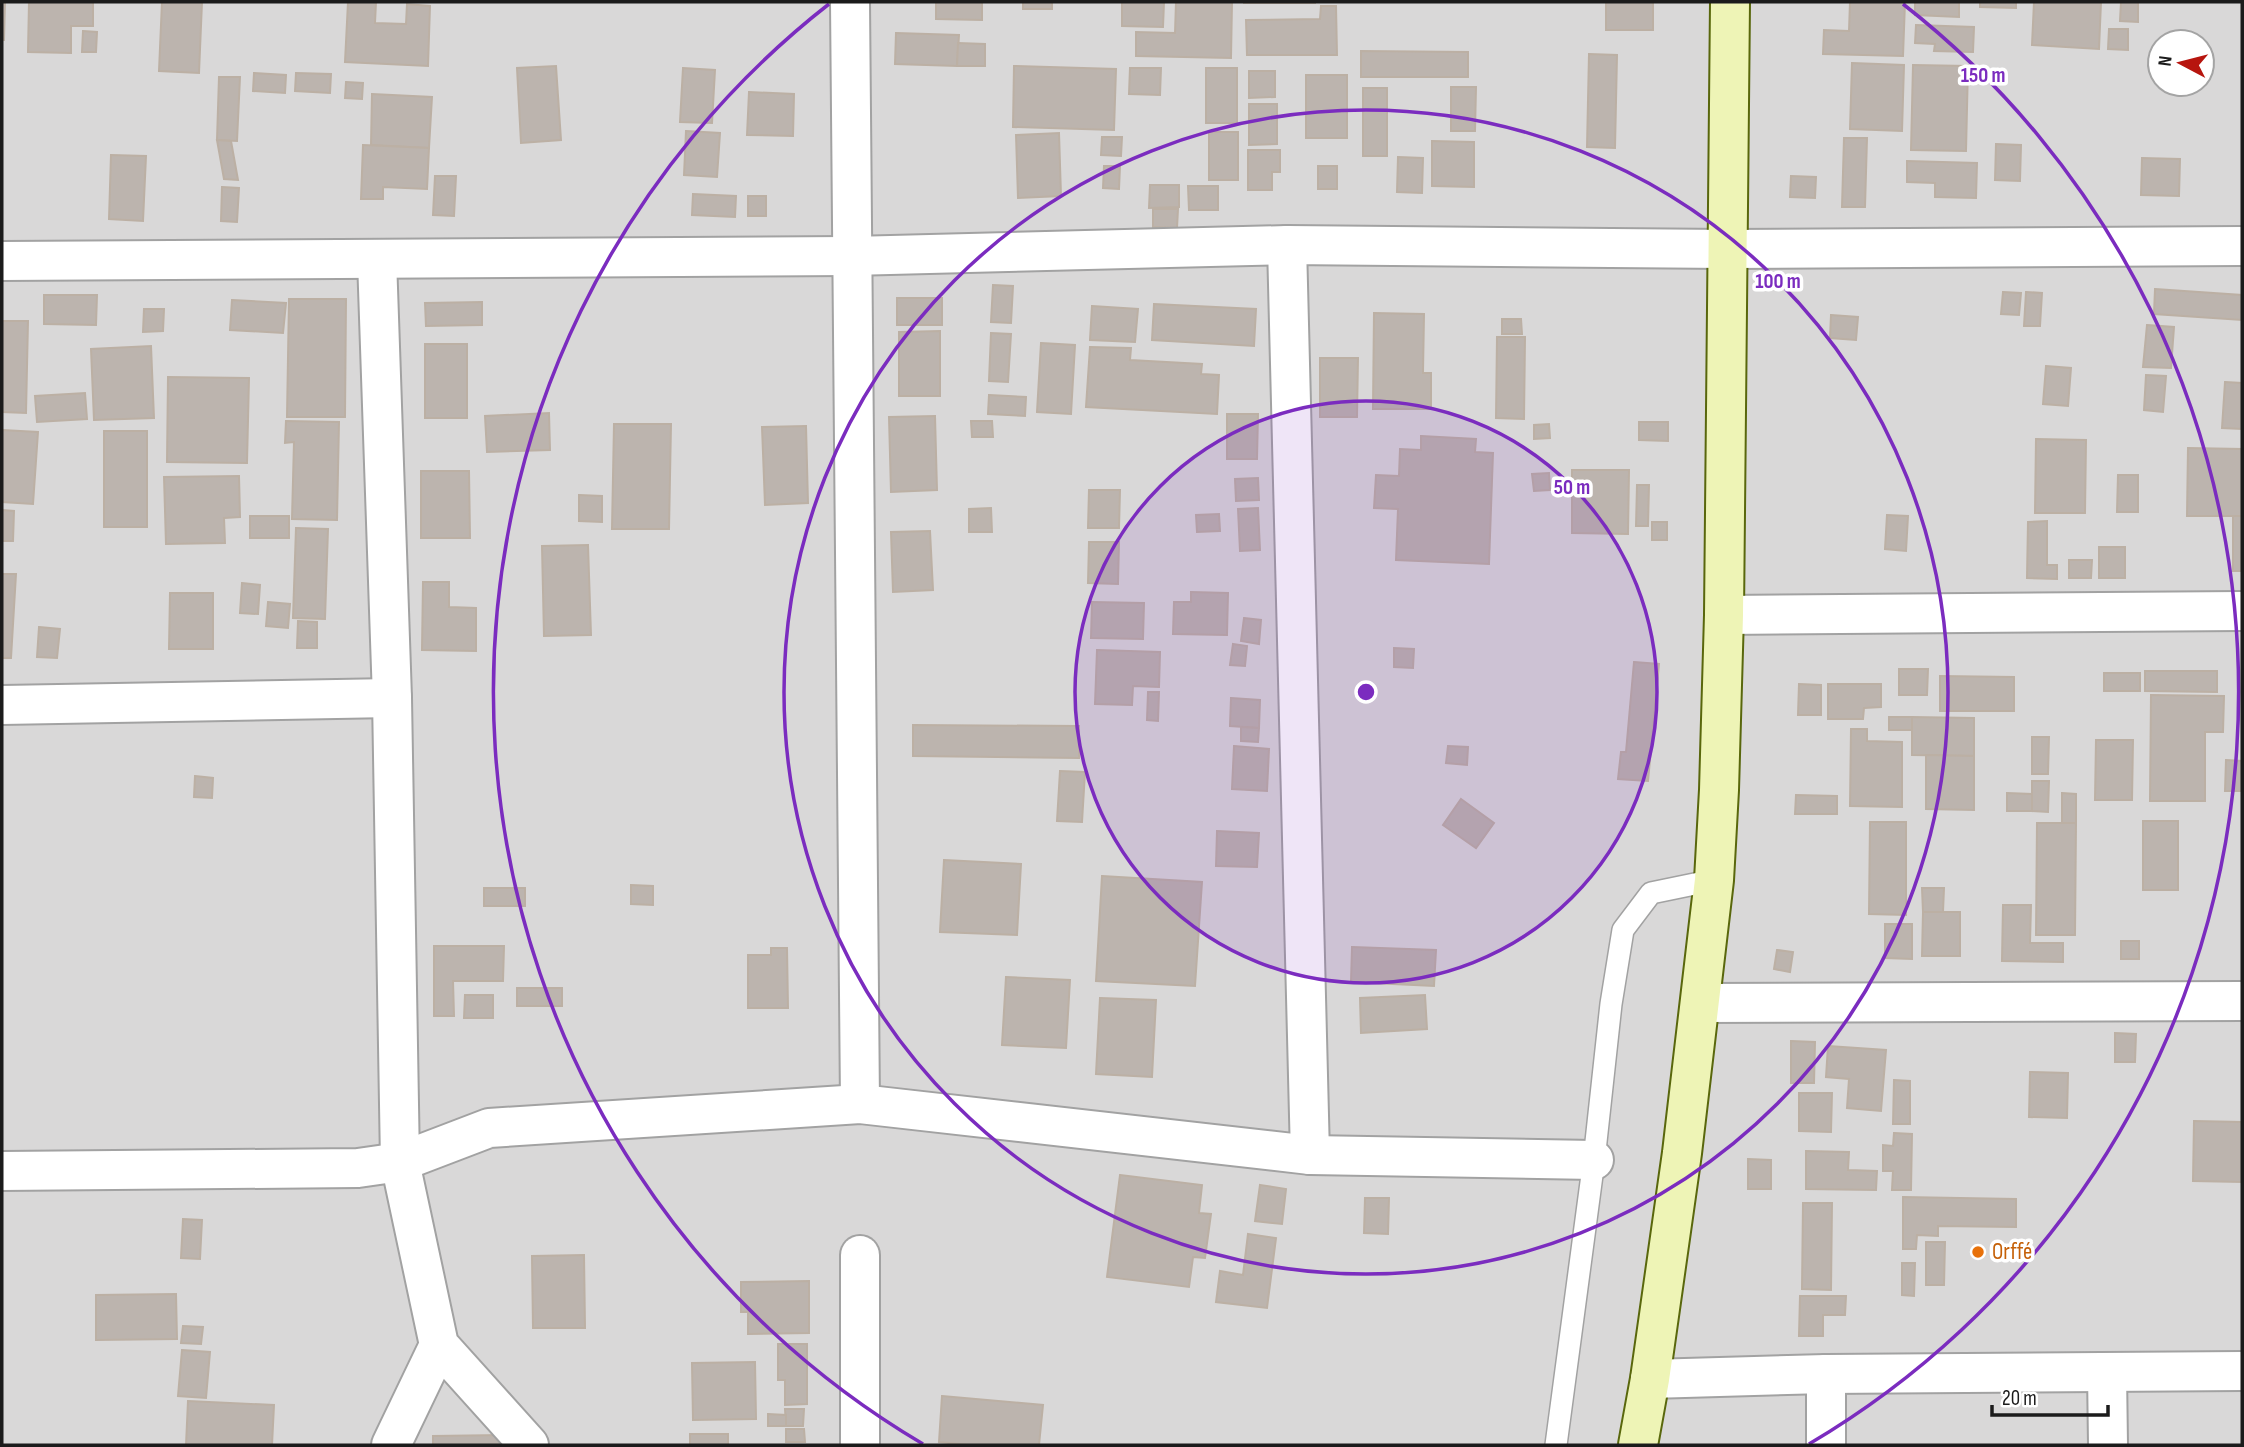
<svg xmlns="http://www.w3.org/2000/svg" width="2244" height="1447" viewBox="0 0 2244 1447" font-family="'Sofia Sans Condensed',sans-serif">
<style>
.residential{fill:#d9d8d8;fill-rule:evenodd}
.building{fill:#bcb4ae;stroke:#bcb0a4;stroke-width:2}
.lines{fill:none;stroke-linecap:round;stroke-linejoin:round}
.lane-casing{stroke:#a2a2a2;stroke-width:24}
.street-casing{stroke:#a2a2a2;stroke-width:42}
.secondary-casing{stroke:#59670c;stroke-width:42}
.lane{stroke:#fff;stroke-width:21}
.street{stroke:#fff;stroke-width:38}
.secondary{stroke:#eef4b6;stroke-width:38}
.ring{fill:none;stroke:#7b2cbf;stroke-width:3.5}
.food-dot{fill:#e8710a;stroke:#fff;stroke-width:2.5}
.labels{text-anchor:middle;dominant-baseline:central;stroke-width:7;stroke-linejoin:round;paint-order:stroke}
.food-label{font-size:23px;fill:#c56008;stroke:#fff;text-anchor:start}
.centre{fill:#7b2cbf;stroke:#fff;stroke-width:3.5}
.ring-label{font-size:21px;text-anchor:middle;font-weight:bold;fill:#7b2cbf;stroke:#fff;stroke-width:7;stroke-linejoin:round;paint-order:stroke}
</style>
<rect width="100%" height="100%" fill="#ece8e1"/>
<!-- residential -->
<path class="residential" d="M2,2H2242V1445H2ZM2160,42H2202V84H2160Z"/>
<!-- building -->
<g class="building">
<polygon points="2,2 5,2 4,40 2,40"/>
<polygon points="29,2 93,2 93,26 71,26 71,53 28,52"/>
<polygon points="162,2 202,2 199,73 159,71"/>
<polygon points="348,2 376,2 375,23 406,24 407,4 430,6 428,66 345,62"/>
<polygon points="936,2 982,2 982,20 936,19"/>
<rect x="1023" y="2" width="29" height="7"/>
<polygon points="1122,2 1164,2 1163,27 1122,26"/>
<polygon points="1176,2 1232,2 1231,58 1136,56 1136,32 1175,33"/>
<rect x="1244" y="2" width="71" height="1"/>
<rect x="1606" y="2" width="47" height="28"/>
<polygon points="1850,2 1905,2 1903,56 1823,54 1824,30 1849,31"/>
<polygon points="1915,2 1959,2 1959,17 1915,15"/>
<polygon points="1980,2 2016,2 2016,8 1980,7"/>
<polygon points="2034,2 2101,2 2099,49 2032,45"/>
<polygon points="2121,2 2138,2 2138,22 2120,21"/>
<polygon points="1321,6 1336,6 1337,55 1247,55 1246,20 1320,19"/>
<polygon points="1916,25 1974,27 1973,52 1934,51 1935,44 1915,43"/>
<polygon points="2109,29 2128,29 2128,50 2108,49"/>
<polygon points="83,31 97,32 96,52 82,52"/>
<polygon points="896,33 959,35 957,66 895,64"/>
<polygon points="958,43 985,44 985,66 957,66"/>
<polygon points="1361,51 1468,52 1468,77 1361,77"/>
<polygon points="1589,54 1617,55 1615,148 1587,147"/>
<polygon points="1852,63 1904,65 1902,131 1850,129"/>
<polygon points="1913,65 1968,66 1966,151 1911,150"/>
<polygon points="556,66 561,140 521,143 517,68"/>
<polygon points="1014,66 1116,69 1114,130 1013,127"/>
<polygon points="683,68 715,70 712,123 680,122"/>
<polygon points="1130,68 1161,68 1160,95 1129,94"/>
<rect x="1206" y="68" width="31" height="55"/>
<polygon points="1249,71 1275,71 1275,97 1249,98"/>
<polygon points="254,73 286,75 285,93 253,91"/>
<polygon points="296,73 331,74 330,93 295,91"/>
<rect x="1306" y="75" width="41" height="63"/>
<polygon points="219,77 240,77 237,141 217,140"/>
<polygon points="346,82 363,83 362,99 345,98"/>
<polygon points="1451,87 1476,87 1475,131 1451,131"/>
<rect x="1363" y="88" width="24" height="68"/>
<polygon points="749,92 794,94 793,136 747,135"/>
<polygon points="372,94 432,97 429,148 371,145"/>
<polygon points="1249,104 1277,104 1277,144 1249,145"/>
<polygon points="686,131 720,133 717,177 684,175"/>
<rect x="1209" y="132" width="29" height="48"/>
<polygon points="1059,133 1061,196 1018,198 1016,135"/>
<polygon points="1102,137 1122,137 1121,156 1101,155"/>
<polygon points="1844,138 1867,138 1865,207 1842,207"/>
<polygon points="217,140 231,141 238,180 224,179"/>
<polygon points="1432,141 1474,142 1474,187 1432,186"/>
<polygon points="1996,144 2021,145 2020,181 1995,180"/>
<polygon points="363,145 429,148 427,189 383,187 383,199 361,199"/>
<polygon points="1248,150 1280,150 1280,172 1272,172 1272,190 1248,190"/>
<polygon points="111,155 146,156 143,221 109,219"/>
<polygon points="1398,157 1423,158 1422,193 1397,192"/>
<polygon points="2142,158 2180,159 2179,196 2141,195"/>
<polygon points="1907,161 1977,163 1976,198 1935,197 1935,183 1907,182"/>
<polygon points="1104,166 1120,166 1119,189 1103,188"/>
<rect x="1318" y="166" width="19" height="23"/>
<polygon points="435,176 456,176 454,216 433,215"/>
<polygon points="1791,176 1816,177 1815,198 1790,197"/>
<polygon points="1150,185 1179,185 1179,207 1149,208"/>
<polygon points="1188,186 1218,186 1218,210 1189,210"/>
<polygon points="222,187 239,188 237,222 221,221"/>
<polygon points="693,194 736,196 735,217 692,215"/>
<rect x="748" y="196" width="18" height="20"/>
<polygon points="1153,209 1178,209 1177,228 1153,227"/>
<polygon points="993,285 1013,286 1011,323 991,322"/>
<polygon points="2155,289 2242,295 2242,320 2154,314"/>
<polygon points="2003,292 2021,293 2019,315 2001,314"/>
<polygon points="2026,292 2042,293 2040,326 2024,326"/>
<polygon points="44,295 97,295 96,325 44,324"/>
<rect x="897" y="298" width="45" height="27"/>
<polygon points="289,299 346,299 345,417 287,417"/>
<polygon points="232,300 286,303 283,333 230,330"/>
<polygon points="482,302 482,325 426,326 425,303"/>
<polygon points="1154,304 1256,309 1254,346 1152,340"/>
<polygon points="1092,306 1138,309 1135,342 1090,340"/>
<polygon points="144,309 164,309 163,331 143,332"/>
<polygon points="1374,313 1424,314 1423,373 1431,373 1431,409 1373,409"/>
<polygon points="1831,315 1858,317 1856,340 1830,338"/>
<polygon points="1502,319 1521,319 1522,334 1502,334"/>
<polygon points="2,321 28,321 26,413 2,412"/>
<polygon points="2147,325 2174,327 2171,368 2143,367"/>
<polygon points="940,331 940,396 899,396 899,332"/>
<polygon points="991,333 1011,334 1008,382 989,381"/>
<polygon points="1497,337 1525,337 1524,419 1496,418"/>
<polygon points="1041,343 1075,345 1071,414 1037,412"/>
<rect x="425" y="344" width="42" height="74"/>
<polygon points="151,346 154,418 94,420 91,349"/>
<polygon points="1090,347 1131,348 1130,360 1202,364 1201,374 1219,375 1217,414 1086,407"/>
<polygon points="1320,358 1358,358 1357,417 1320,417"/>
<polygon points="2046,366 2071,368 2068,406 2043,404"/>
<polygon points="2146,375 2166,376 2163,412 2144,410"/>
<polygon points="168,377 249,378 247,463 167,462"/>
<polygon points="2225,382 2242,383 2242,429 2222,428"/>
<polygon points="85,393 87,419 37,422 35,396"/>
<polygon points="989,395 1026,397 1025,416 988,414"/>
<polygon points="549,413 550,450 487,452 485,416"/>
<polygon points="1227,414 1258,414 1257,459 1227,459"/>
<polygon points="935,416 937,490 891,492 889,417"/>
<polygon points="286,421 339,422 337,520 292,519 294,442 285,443"/>
<polygon points="971,421 992,421 993,437 972,437"/>
<polygon points="1639,422 1668,422 1668,441 1639,440"/>
<polygon points="614,424 671,424 669,529 612,529"/>
<polygon points="1549,424 1550,438 1534,439 1534,425"/>
<polygon points="806,426 808,503 765,505 762,427"/>
<polygon points="2,430 38,432 33,504 2,502"/>
<rect x="104" y="431" width="43" height="96"/>
<polygon points="1421,436 1476,439 1475,452 1493,453 1489,564 1396,560 1398,509 1374,508 1376,475 1399,476 1400,449 1421,450"/>
<polygon points="2036,439 2086,440 2085,513 2035,513"/>
<polygon points="2188,448 2242,449 2242,516 2187,516"/>
<polygon points="1572,470 1629,470 1628,534 1572,533"/>
<polygon points="421,471 469,471 470,538 421,538"/>
<polygon points="1549,473 1550,490 1534,491 1532,474"/>
<polygon points="2118,475 2138,475 2138,512 2117,512"/>
<polygon points="239,476 240,517 224,518 225,543 166,544 164,477"/>
<polygon points="1258,478 1259,500 1236,501 1235,479"/>
<polygon points="1637,485 1649,485 1648,526 1636,526"/>
<polygon points="1089,490 1120,490 1119,528 1088,528"/>
<polygon points="579,495 602,496 602,522 579,521"/>
<polygon points="991,508 992,532 969,532 969,509"/>
<polygon points="1258,508 1260,550 1240,551 1238,509"/>
<polygon points="2,510 14,511 13,541 2,541"/>
<polygon points="1219,514 1220,531 1197,532 1196,515"/>
<polygon points="1887,515 1908,516 1906,551 1885,549"/>
<rect x="250" y="516" width="39" height="22"/>
<rect x="2233" y="516" width="9" height="55"/>
<polygon points="2047,521 2047,565 2057,565 2057,579 2027,578 2028,522"/>
<rect x="1652" y="522" width="15" height="18"/>
<polygon points="296,528 328,529 325,619 293,618"/>
<polygon points="930,531 933,590 893,592 891,532"/>
<polygon points="1089,542 1119,542 1118,584 1088,583"/>
<polygon points="588,545 591,635 544,636 542,546"/>
<rect x="2099" y="547" width="26" height="31"/>
<polygon points="2069,560 2092,560 2091,578 2069,578"/>
<polygon points="2,574 16,574 11,658 2,658"/>
<polygon points="423,582 449,582 449,607 476,608 476,651 422,650"/>
<polygon points="242,583 260,585 258,614 240,613"/>
<polygon points="1191,592 1228,593 1227,635 1173,634 1174,602 1191,602"/>
<polygon points="170,593 213,593 213,649 169,649"/>
<polygon points="268,602 290,604 288,628 266,626"/>
<polygon points="1092,602 1144,603 1143,639 1091,638"/>
<polygon points="1244,618 1261,620 1259,644 1241,641"/>
<polygon points="298,621 317,622 317,648 297,648"/>
<polygon points="39,627 60,629 57,658 37,657"/>
<polygon points="1233,644 1247,646 1245,666 1230,665"/>
<polygon points="1394,648 1414,649 1413,668 1394,667"/>
<polygon points="1097,650 1160,652 1159,687 1133,686 1132,705 1095,704"/>
<polygon points="1634,662 1659,664 1648,781 1618,779 1621,752 1626,752"/>
<polygon points="1899,669 1928,669 1927,695 1899,695"/>
<polygon points="2145,671 2217,671 2217,692 2145,691"/>
<rect x="2104" y="673" width="36" height="18"/>
<polygon points="1940,676 2014,677 2014,711 1940,711"/>
<polygon points="1799,684 1821,685 1821,715 1798,715"/>
<polygon points="1828,684 1881,684 1881,707 1864,708 1863,719 1828,719"/>
<polygon points="1148,692 1159,692 1158,721 1147,720"/>
<polygon points="2151,695 2224,696 2223,732 2205,732 2205,801 2150,801"/>
<polygon points="1231,698 1260,700 1259,728 1230,726"/>
<rect x="1889" y="717" width="23" height="13"/>
<polygon points="1912,717 1974,718 1974,756 1912,755"/>
<polygon points="913,725 1079,726 1079,758 913,756"/>
<polygon points="1241,727 1259,728 1258,742 1241,741"/>
<polygon points="1851,729 1867,729 1867,741 1902,742 1902,807 1850,806"/>
<polygon points="2032,737 2049,737 2048,774 2032,774"/>
<polygon points="2096,740 2133,740 2132,800 2095,800"/>
<polygon points="1234,746 1269,749 1267,791 1232,789"/>
<polygon points="1448,746 1468,747 1467,765 1446,763"/>
<polygon points="1926,755 1974,756 1974,810 1926,809"/>
<polygon points="2226,760 2242,761 2242,791 2225,791"/>
<polygon points="1060,771 1085,772 1082,822 1057,821"/>
<polygon points="195,776 213,778 212,798 194,797"/>
<polygon points="2032,781 2049,781 2048,812 2032,811"/>
<polygon points="2007,793 2032,794 2032,811 2007,811"/>
<polygon points="2062,793 2076,794 2076,823 2062,823"/>
<polygon points="1796,795 1837,796 1837,814 1795,814"/>
<polygon points="1461,799 1494,823 1476,848 1443,825"/>
<rect x="2143" y="821" width="35" height="69"/>
<polygon points="1870,822 1906,822 1906,915 1869,914"/>
<polygon points="2037,823 2076,823 2075,935 2036,935"/>
<polygon points="1217,831 1259,833 1257,867 1216,866"/>
<polygon points="944,860 1021,864 1017,935 940,932"/>
<polygon points="1102,876 1202,882 1195,986 1096,981"/>
<polygon points="631,885 653,886 653,905 631,904"/>
<rect x="484" y="888" width="41" height="18"/>
<polygon points="1922,888 1944,888 1943,912 1923,912"/>
<polygon points="2003,905 2031,905 2030,943 2063,943 2063,962 2002,961"/>
<polygon points="1923,912 1960,912 1960,956 1922,956"/>
<polygon points="1885,924 1912,924 1912,959 1885,958"/>
<rect x="2121" y="941" width="18" height="18"/>
<polygon points="434,946 504,946 503,981 453,981 454,1016 434,1016"/>
<polygon points="1352,947 1436,950 1434,986 1351,982"/>
<polygon points="771,948 787,948 788,1008 748,1008 748,955 771,955"/>
<polygon points="1777,950 1793,952 1790,972 1774,969"/>
<polygon points="1006,977 1070,980 1066,1048 1002,1045"/>
<rect x="517" y="988" width="45" height="18"/>
<polygon points="465,995 493,995 493,1018 464,1018"/>
<polygon points="1425,995 1427,1029 1361,1033 1360,998"/>
<polygon points="1100,998 1156,1000 1152,1077 1096,1074"/>
<polygon points="2115,1033 2136,1034 2135,1062 2115,1062"/>
<polygon points="1791,1041 1815,1042 1814,1083 1791,1083"/>
<polygon points="1828,1046 1886,1050 1881,1111 1847,1108 1849,1079 1826,1077"/>
<polygon points="2030,1072 2068,1073 2067,1118 2029,1117"/>
<polygon points="1894,1080 1910,1081 1910,1124 1893,1124"/>
<polygon points="1799,1093 1832,1093 1831,1132 1799,1131"/>
<polygon points="2194,1121 2242,1122 2242,1182 2193,1181"/>
<polygon points="1894,1133 1912,1134 1911,1190 1892,1190 1893,1171 1883,1171 1883,1145 1893,1146"/>
<polygon points="1806,1151 1849,1152 1848,1170 1877,1171 1876,1190 1806,1189"/>
<polygon points="1748,1159 1771,1160 1771,1189 1748,1189"/>
<polygon points="1120,1175 1202,1185 1199,1213 1211,1214 1205,1258 1193,1257 1189,1287 1107,1277"/>
<polygon points="1260,1185 1286,1189 1282,1224 1255,1221"/>
<polygon points="1903,1197 2016,1199 2016,1227 1938,1226 1938,1236 1917,1235 1916,1249 1903,1249"/>
<polygon points="1365,1198 1389,1198 1388,1234 1364,1233"/>
<polygon points="1803,1203 1832,1203 1831,1290 1802,1289"/>
<polygon points="183,1219 202,1220 200,1259 181,1258"/>
<polygon points="1248,1234 1276,1238 1267,1308 1216,1302 1220,1271 1243,1275"/>
<polygon points="1926,1242 1945,1242 1944,1285 1926,1285"/>
<polygon points="584,1255 585,1328 533,1328 532,1256"/>
<polygon points="1902,1263 1915,1263 1914,1296 1902,1295"/>
<polygon points="809,1281 809,1333 748,1334 748,1312 741,1312 741,1282"/>
<polygon points="176,1294 177,1339 96,1340 96,1295"/>
<polygon points="1800,1296 1846,1296 1845,1315 1823,1315 1823,1336 1799,1336"/>
<polygon points="183,1326 203,1327 201,1344 181,1343"/>
<polygon points="778,1344 807,1344 807,1404 785,1405 785,1380 778,1380"/>
<polygon points="182,1350 210,1352 206,1398 178,1396"/>
<polygon points="755,1362 756,1419 693,1420 692,1363"/>
<polygon points="942,1396 1043,1405 1039,1445 969,1445 939,1442"/>
<polygon points="188,1401 274,1405 272,1445 186,1445"/>
<polygon points="785,1409 804,1409 803,1426 786,1426"/>
<polygon points="768,1414 786,1415 786,1426 768,1426"/>
<polygon points="786,1429 804,1429 805,1442 786,1442"/>
<rect x="690" y="1434" width="38" height="11"/>
<polygon points="503,1435 503,1445 433,1445 433,1436"/>
</g>
<g class="lines">
<defs>
<polyline id="lane" points="1556,1445 1594,1160 1611,1004 1623,930 1651,893 1714,880"/>
<g id="street">
<polyline points="850,2 860,1104"/>
<polyline points="1287,245 1310,1155"/>
<polyline points="377,259 392,698 400,1162 439,1345 529,1445"/>
<polyline points="2,261 851,256 1287,245 1727,249 2242,246"/>
<polyline points="1724,615 2242,611"/>
<polyline points="2,705 392,698"/>
<polyline points="1701,1003 2242,1001"/>
<polyline points="2,1171 358,1168 400,1162 489,1128 860,1104 1310,1155 1594,1160"/>
<polyline points="2107,1372 2108,1445"/>
<polyline points="1826,1374 1826,1445"/>
<polyline points="1650,1379 1826,1374 2242,1371"/>
<polyline points="391,1445 439,1345"/>
<polyline points="860,1445 860,1255"/>
</g>
<polyline id="secondary" points="1638,1445 1650,1379 1682,1153 1714,880 1719,790 1724,615 1730,2"/>
</defs>
<!-- lane casing -->
<use href="#lane" class="lane-casing"/>
<!-- street casing -->
<use href="#street" class="street-casing"/>
<!-- secondary casing -->
<use href="#secondary" class="secondary-casing"/>
<!-- lane -->
<use href="#lane" class="lane"/>
<!-- street -->
<use href="#street" class="street"/>
<!-- secondary -->
<use href="#secondary" class="secondary"/>
</g>
<!-- distance rings -->
<circle cx="1366" cy="692" r="291" fill="#7b2cbf" fill-opacity=".12"/>
<g class="ring">
<circle cx="1366" cy="692" r="291"/>
<circle cx="1366" cy="692" r="582"/>
<path d="M923 1444A873 873 0 0 1 829 4M1903 4A873 873 0 0 1 1809 1444"/>
</g>
<!-- markers -->
<circle class="food-dot" cx="1978" cy="1252" r="7"/>
<g class="labels">
<!-- food labels -->
<g class="food-label">
<text x="1992" y="1252">Orffé</text>
</g>
</g>
<circle cx="1366" cy="692" r="10" class="centre"/>
<g class="ring-label">
<text x="1983" y="82">150 m</text>
<text x="1778" y="288">100 m</text>
<text x="1572" y="494">50 m</text>
</g>
<!-- border -->
<rect width="2244" height="1447" fill="none" stroke="#1b1b1b" stroke-width="7"/>
<!-- north arrow -->
<g transform="translate(2181 63) rotate(277)"><circle r="33" fill="#ffffff" stroke="#a4a4a4" stroke-width="2"/>
<path d="M0-5L12 26L0 18L-12 26Z" fill="#b7150e"/>
<text y="-10" font-size="19" font-weight="bold" text-anchor="middle" fill="#1b1b1b">N</text>
</g>
<!-- scale -->
<path d="M1992 1405v10h116v-10" fill="none" stroke="#1b1b1b" stroke-width="3.5"/>
<text x="2002" y="1405" font-size="21" fill="#1b1b1b" stroke="#ffffff" stroke-width="5" paint-order="stroke">20 m</text>
</svg>
